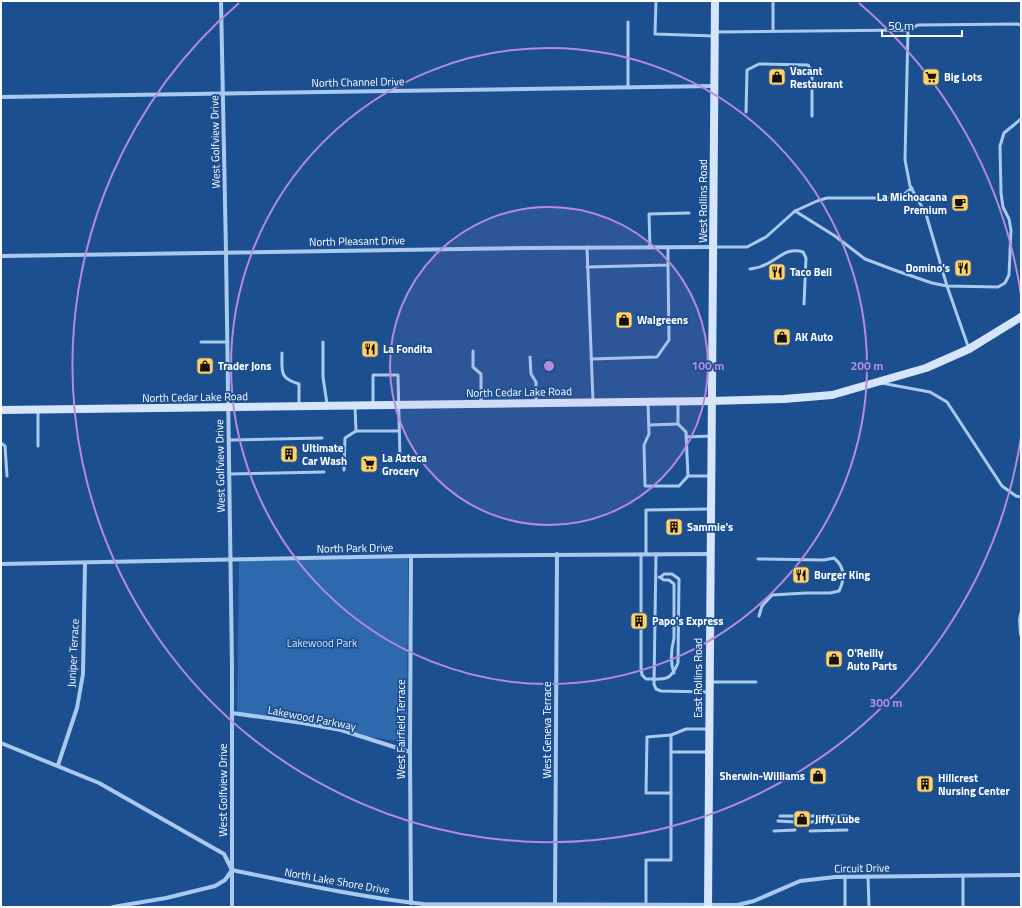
<svg xmlns="http://www.w3.org/2000/svg" width="1022" height="908" viewBox="0 0 1022 908" font-family="'Titillium Web',sans-serif">
<style>
.park{fill:#2e69ad}
.lines{fill:none;stroke-linecap:round;stroke-linejoin:round}
.lane{stroke:#a9c9ee;stroke-width:3}
.street{stroke:#a9c9ee;stroke-width:4}
.secondary{stroke:#d6e6fa;stroke-width:8}
.ring{fill:none;stroke:#b68bdc;stroke-width:2}
.labels{text-anchor:middle;dominant-baseline:central;stroke-width:3.5;stroke-linejoin:round;paint-order:stroke}
.poi-label{font-size:11px;font-weight:bold;fill:#fff;stroke:#1b4f8f;text-anchor:start}
.street-label{font-size:11px;fill:#fff;stroke:#1b4f8f}
.park-label{font-size:11px;fill:#cfe3fa;stroke:#1b4f8f}
.centre{fill:#b68bdc;stroke:#1b4f8f;stroke-width:2}
.ring-label{font-size:12px;text-anchor:middle;font-weight:bold;fill:#b68bdc;stroke:#1b4f8f;stroke-width:3.5;stroke-linejoin:round;paint-order:stroke}
</style>
<rect width="100%" height="100%" fill="#1b4f8f"/>
<!-- park -->
<polygon class="park" points="408,556 407,743 237,714 239,559"/>
<g class="lines">
<!-- lane -->
<g class="lane">
<polyline points="656,1 655,34 714,36"/>
<polyline points="628,22 628,87"/>
<polyline points="908,30 918,25 1017,24 1021,25"/>
<polyline points="773,31 773,1"/>
<polyline points="716,32 908,30 905,160 910,186 926,214 947,286 969,349"/>
<polyline points="746,112 747,70 759,64 808,65 812,71 812,116"/>
<polyline points="795,211 817,201 827,198 894,198 902,196 912,188"/>
<polyline points="587,247 593,401"/>
<polyline points="650,247 649,214 689,213"/>
<polyline points="714,247 747,247 766,237 795,211 835,236 865,259 897,271 932,283 947,286 998,287 1005,283 1009,275 1011,230 1009,219 1003,207 1001,193 1000,146 1004,133 1021,119"/>
<polyline points="587,267 668,265 668,247"/>
<path d="M750,269C754,268 758,268 762,266C777,261 786,246 803,252L806,258L804,304"/>
<polyline points="201,342 228,342"/>
<polyline points="323,342 323,377 327,404"/>
<polyline points="473,351 473,367 481,374 481,404"/>
<path d="M282,353C282,372 279,378 299,384V405"/>
<polyline points="530,357 531,374 536,382 536,402"/>
<polyline points="591,359 657,357 669,340 668,265"/>
<polyline points="881,383 930,392 947,402 1002,486 1016,496 1021,497"/>
<polyline points="648,402 649,434 644,445 645,486 679,486 688,476 710,476"/>
<polyline points="678,402 678,424 686,432 688,476"/>
<polyline points="373,404 373,375 398,375 400,460"/>
<polyline points="38,410 38,446"/>
<polyline points="649,425 678,424"/>
<polyline points="356,431 399,431"/>
<polyline points="686,437 711,436"/>
<polyline points="229,440 322,438"/>
<polyline points="1,443 5,446 7,476"/>
<polyline points="344,470 345,438 356,431 355,406"/>
<polyline points="229,474 324,472"/>
<path d="M641,554V668L642,675L646,679C665,679 670,682 678,663L679,579L672,574H664L661,577"/>
<polyline points="646,554 646,510 710,509"/>
<polyline points="656,554 654,684 656,689 661,691 708,692"/>
<path d="M758,559L824,560L834,558C845,567 845,579 839,591L830,593H806L772,595L762,606L759,616"/>
<path d="M659,577L664,580H669L674,584V638C671,650 670,662 674,673"/>
<polyline points="711,682 756,682"/>
<polyline points="671,752 709,752"/>
<polyline points="671,793 646,793 647,737 671,735 686,729 709,729"/>
<polyline points="780,816 795,816"/>
<polyline points="810,816 847,816"/>
<polyline points="778,821 795,822"/>
<polyline points="810,822 847,822"/>
<polyline points="774,831 795,830"/>
<polyline points="810,831 847,830"/>
<polyline points="963,875 963,907"/>
<polyline points="845,876 845,907"/>
<polyline points="868,876 869,907"/>
<polyline points="646,905 646,860 671,860 671,735"/>
</g>
<!-- street -->
<g class="street">
<polyline points="221,1 226,252 232,666 232,907"/>
<polyline points="1,97 714,86"/>
<polyline points="1,256 530,248 714,247"/>
<polyline points="411,556 410,752 411,903"/>
<polyline points="1,564 411,556 710,554"/>
<polyline points="1021,614 1020,620 1021,634"/>
<polyline points="232,713 303,723 341,730 410,752"/>
<path d="M1,743L99,783L224,854L232,870C295,883 359,897 423,904L737,905L754,901L800,881L835,877L1021,875"/>
<polyline points="58,765 77,708 83,674 85,563"/>
<polyline points="555,905 557,554"/>
<polyline points="113,907 166,898 215,886 225,880 232,870"/>
</g>
<!-- secondary -->
<g class="secondary">
<polyline points="1,410 711,401 784,399 832,395 926,368 969,349 1021,317"/>
<polyline points="708,907 715,1"/>
</g>
</g>
<!-- distance rings -->
<circle cx="549" cy="366" r="159" fill="#b68bdc" fill-opacity=".12"/>
<g class="ring">
<circle cx="549" cy="366" r="159"/>
<circle cx="549" cy="366" r="318"/>
<path d="M1021 437A477 477 0 1 1 239 3M859 3A477 477 0 0 1 1021 295"/>
</g>
<!-- icons -->
<defs>
<symbol id="shop-square" viewBox="-11 -11 22 22"><rect x="-9" y="-9" width="18" height="18" rx="4" fill="#ffd166" stroke="#1b4f8f"/><path d="M-5-2.5h2.3a2.7 3.5 0 0 1 5.4 0H5L5.5 6h-11ZM-1.5-2.5h3a1.5 2.3 0 0 0-3 0Z" fill="#111"/></symbol>
<symbol id="supermarket-square" viewBox="-11 -11 22 22"><rect x="-9" y="-9" width="18" height="18" rx="4" fill="#ffd166" stroke="#1b4f8f"/><path d="M-6-5.5h2.5l.6 2H6L4.5 2H-2.5L-4.4-4H-6ZM-1.5 3.2a1.3 1.3 0 1 0 .1 0ZM3 3.2a1.3 1.3 0 1 0 .1 0Z" fill="#111"/></symbol>
<symbol id="cafe-square" viewBox="-11 -11 22 22"><rect x="-9" y="-9" width="18" height="18" rx="4" fill="#ffd166" stroke="#1b4f8f"/><path d="M-5.5-4.5H6V0H3Q3 3.5 0 3.5H-2.5Q-5.5 3.5-5.5 0ZM3-3.2v2h1.7v-2ZM-6 4.5H4V6H-6Z" fill="#111"/></symbol>
<symbol id="restaurant-square" viewBox="-11 -11 22 22"><rect x="-9" y="-9" width="18" height="18" rx="4" fill="#ffd166" stroke="#1b4f8f"/><path d="M-5-6h1v4h1v-4h1v4h1v-4h1v5L-1.5 .5V6h-2V.5L-5-1ZM5-6V6H3V1.5H1.5Q1.5-4 5-6Z" fill="#111"/></symbol>
<symbol id="building-square" viewBox="-11 -11 22 22"><rect x="-9" y="-9" width="18" height="18" rx="4" fill="#ffd166" stroke="#1b4f8f"/><path d="M-4-6H4V6H1V3H-1V6H-4ZM-2.5-4.3h1.7v1.8h-1.7ZM.8-4.3h1.7v1.8H.8ZM-2.5-1h1.7V.8h-1.7ZM.8-1h1.7V.8H.8Z" fill="#111"/></symbol>
</defs>
<g fill-rule="evenodd">
<use href="#shop-square" x="767" y="67" width="20" height="20"/>
<use href="#supermarket-square" x="921" y="67" width="20" height="20"/>
<use href="#cafe-square" x="950" y="193" width="20" height="20"/>
<use href="#restaurant-square" x="953" y="258" width="20" height="20"/>
<use href="#restaurant-square" x="767" y="262" width="20" height="20"/>
<use href="#shop-square" x="614" y="310" width="20" height="20"/>
<use href="#shop-square" x="772" y="327" width="20" height="20"/>
<use href="#restaurant-square" x="360" y="339" width="20" height="20"/>
<use href="#shop-square" x="195" y="356" width="20" height="20"/>
<use href="#building-square" x="279" y="444" width="20" height="20"/>
<use href="#supermarket-square" x="359" y="454" width="20" height="20"/>
<use href="#building-square" x="664" y="517" width="20" height="20"/>
<use href="#restaurant-square" x="791" y="565" width="20" height="20"/>
<use href="#building-square" x="629" y="611" width="20" height="20"/>
<use href="#shop-square" x="824" y="649" width="20" height="20"/>
<use href="#shop-square" x="808" y="766" width="20" height="20"/>
<use href="#building-square" x="915" y="774" width="20" height="20"/>
<use href="#shop-square" x="792" y="809" width="20" height="20"/>
</g>
<g class="labels">
<!-- poi labels -->
<g class="poi-label">
<text x="790" y="71">Vacant<tspan x="790" dy="13">Restaurant</tspan></text>
<text x="944" y="77">Big Lots</text>
<text x="947" y="197" text-anchor="end">La Michoacana<tspan x="947" dy="13">Premium</tspan></text>
<text x="950" y="268" text-anchor="end">Domino's</text>
<text x="790" y="272">Taco Bell</text>
<text x="637" y="320">Walgreens</text>
<text x="795" y="337">AK Auto</text>
<text x="383" y="349">La Fondita</text>
<text x="218" y="366">Trader Jons</text>
<text x="302" y="448">Ultimate<tspan x="302" dy="13">Car Wash</tspan></text>
<text x="382" y="458">La Azteca<tspan x="382" dy="13">Grocery</tspan></text>
<text x="687" y="527">Sammie's</text>
<text x="814" y="575">Burger King</text>
<text x="652" y="621">Papo's Express</text>
<text x="847" y="653">O'Reilly<tspan x="847" dy="13">Auto Parts</tspan></text>
<text x="805" y="776" text-anchor="end">Sherwin-Williams</text>
<text x="938" y="778">Hillcrest<tspan x="938" dy="13">Nursing Center</tspan></text>
<text x="815" y="819">Jiffy Lube</text>
</g>
<!-- street labels -->
<g class="street-label">
<text transform="translate(358 82) rotate(-1)">North Channel Drive</text>
<text transform="translate(215 142) rotate(-91)">West Golfview Drive</text>
<text transform="translate(703 201) rotate(-90)">West Rollins Road</text>
<text transform="translate(357 241) rotate(-1)">North Pleasant Drive</text>
<text transform="translate(519 392) rotate(-1)">North Cedar Lake Road</text>
<text transform="translate(195 397) rotate(-1)">North Cedar Lake Road</text>
<text transform="translate(220 466) rotate(-91)">West Golfview Drive</text>
<text transform="translate(355 548) rotate(-1)">North Park Drive</text>
<text transform="translate(73 653) rotate(-87)">Juniper Terrace</text>
<text transform="translate(698 678) rotate(-90)">East Rollins Road</text>
<text transform="translate(312 718) rotate(11)">Lakewood Parkway</text>
<text transform="translate(401 729) rotate(-90)">West Fairfield Terrace</text>
<text transform="translate(547 730) rotate(-90)">West Geneva Terrace</text>
<text transform="translate(223 790) rotate(-90)">West Golfview Drive</text>
<text transform="translate(862 868) rotate(-1)">Circuit Drive</text>
<text transform="translate(337 881) rotate(10)">North Lake Shore Drive</text>
</g>
<!-- park labels -->
<g class="park-label">
<text x="322" y="643">Lakewood Park</text>
</g>
</g>
<circle cx="549" cy="366" r="6" class="centre"/>
<g class="ring-label">
<text x="708" y="370">100 m</text>
<text x="867" y="370">200 m</text>
<text x="886" y="707">300 m</text>
</g>
<!-- border -->
<rect width="1022" height="908" fill="none" stroke="#ffffff" stroke-width="4"/>
<!-- scale -->
<path d="M882 30v6h80v-6" fill="none" stroke="#ffffff" stroke-width="2"/>
<text x="888" y="30" font-size="12" fill="#ffffff" stroke="#1b4f8f" stroke-width="3" paint-order="stroke">50 m</text>
</svg>
